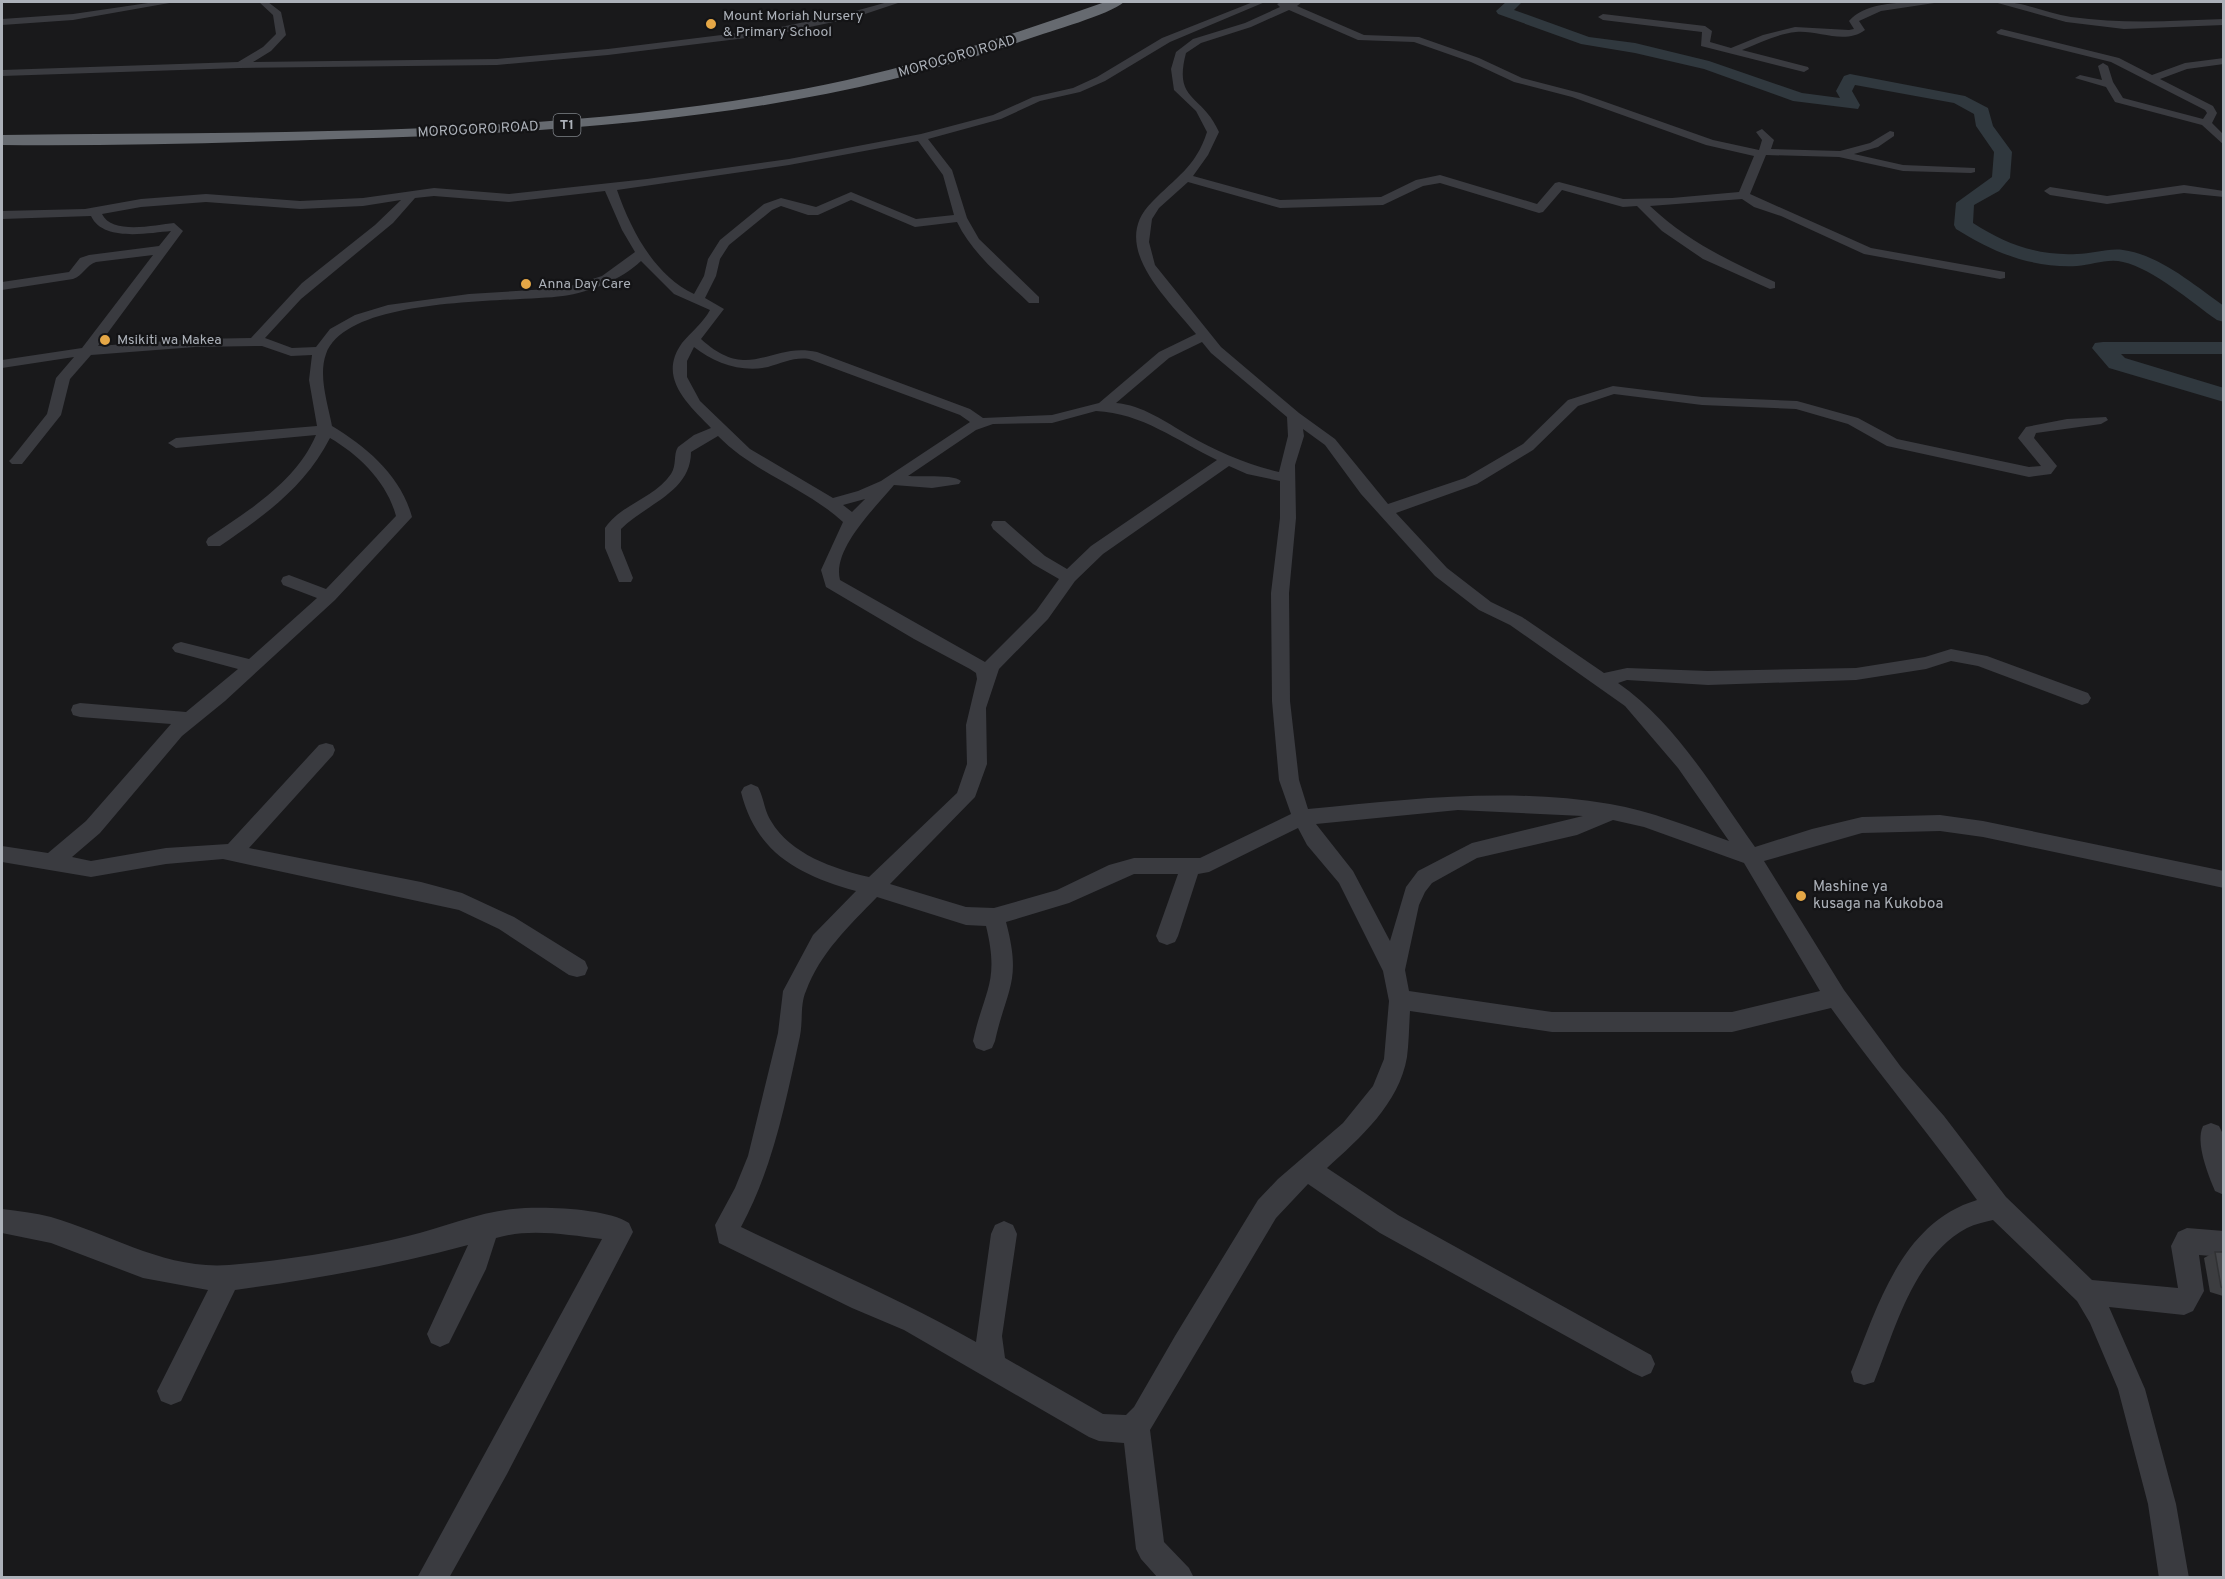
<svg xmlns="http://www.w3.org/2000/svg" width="2225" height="1579" viewBox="0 0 2225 1579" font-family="Overpass,sans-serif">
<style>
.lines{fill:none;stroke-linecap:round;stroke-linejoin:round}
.river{fill:#30383e;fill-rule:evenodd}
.minor{fill:#3a3b40;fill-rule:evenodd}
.highway{fill:#666a70;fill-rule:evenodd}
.wall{fill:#3c3d40}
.building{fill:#46474b;stroke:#313234;stroke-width:1.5}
.poi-dot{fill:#e5a746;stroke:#141416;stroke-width:2}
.labels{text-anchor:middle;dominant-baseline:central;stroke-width:4.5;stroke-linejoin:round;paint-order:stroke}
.far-poi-label{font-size:14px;fill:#acb1b9;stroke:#141416;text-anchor:start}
.far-street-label{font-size:14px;fill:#acb1b9;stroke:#141416}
.shield{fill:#141416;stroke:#7e8288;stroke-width:1.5}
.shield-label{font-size:14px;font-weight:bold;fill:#acb1b9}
.poi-label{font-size:15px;fill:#acb1b9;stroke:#141416;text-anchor:start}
</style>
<rect width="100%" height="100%" fill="#19191b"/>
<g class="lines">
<!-- river -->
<g class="river">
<path d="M1506,2H1522L1514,10L1589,37L1635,43L1709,61L1802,93L1840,98L1836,91L1844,76L1850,74L1965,96L1988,108L1993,126L2012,152L2010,178L1999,191L1974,205L1973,223C2006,244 2037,256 2077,254C2092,254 2108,248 2123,250C2160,255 2194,285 2224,306V322L2217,320C2191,302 2154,269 2123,262C2108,258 2092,265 2077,266C2032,268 1994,253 1956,229L1954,225L1956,203L1992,177L1994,152L1976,126L1974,114L1954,103L1855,85L1852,91L1860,105L1858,109L1793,101L1704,69L1635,53L1581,44L1498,14L1496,11Z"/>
<polygon points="2103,342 2224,342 2224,354 2121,354 2125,358 2224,388 2224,402 2109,368 2092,348 2095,343"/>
</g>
<!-- minor -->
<g class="minor">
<polygon points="155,2 175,2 73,20 2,25 2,19 73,14"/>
<polygon points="259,2 268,2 281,12 286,35 271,51 253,62 497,59 608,49 771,29 848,13 888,2 901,2 853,18 771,35 608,55 497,65 240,68 2,76 2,70 238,62 263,47 276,34 273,15"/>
<path d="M1253,2H1265L1170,42L1105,81L1080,92L1040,101L1001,119L928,139L952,170L967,218L979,239L1039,297V303H1029C1003,278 973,255 957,222L915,227L851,200L818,215H808L781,206L772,210L729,245L720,259L716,276L705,298L724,309L701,339C750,384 771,341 817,352L970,409L983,418L1052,415L1099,403L1159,352L1196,334C1169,300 1107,246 1152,202C1175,178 1196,167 1207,132L1196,111L1174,90L1171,69L1176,52L1193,39L1245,23L1280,7L1277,4L1281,2H1302L1297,6L1364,35L1419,37L1479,58L1522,78L1580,93L1713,140L1759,150L1762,140L1756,132L1762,129L1774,140L1771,149L1840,151L1870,143L1890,131L1894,132V136L1878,147L1854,154L1903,165L1975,168V172L1971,173L1903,171L1839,157L1766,155L1750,194L1871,248L2005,272V278L2000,279L1864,254L1781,216L1754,207L1742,199L1650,206C1687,241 1729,261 1775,282V288L1770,289L1703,259L1662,231L1637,206L1623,207L1562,190L1543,212L1539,213L1440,183L1423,186L1383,205L1280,208L1188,182L1159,208L1152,219L1149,242L1155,265L1221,347L1299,413L1335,439L1388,504L1465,478L1523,444L1568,400L1613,386L1702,397L1797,401L1858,418L1897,439L2029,467L2041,466L2018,438L2026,427L2067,419L2106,417L2108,420L2101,424L2036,433L2034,438L2057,466L2051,474L2029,477L1887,446L1848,424L1796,409L1702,405L1614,394L1578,406L1533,450L1477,484L1396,513L1447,568L1491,602L1522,617L1604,673L1627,668L1708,671L1856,668L1925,657L1951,649L1987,656L2088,693L2091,698L2088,703L2082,705L1978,666L1951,661L1926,669L1856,680L1708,685L1627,680L1618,683C1676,723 1715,791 1755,847L1812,829L1862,817L1940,815L1983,821L2224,871V888L1983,837L1940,831L1862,833L1764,861L1844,990L1901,1067L1944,1116L2006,1197L2092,1280L2178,1288L2171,1246L2178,1232L2187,1228L2224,1231V1257L2199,1255L2204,1291L2193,1311L2184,1315L2109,1307L2145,1389L2176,1504L2189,1578H2159L2148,1504L2118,1389L2090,1323L2077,1301L1993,1220C1985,1222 1975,1224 1967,1228C1913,1257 1895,1330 1874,1382L1864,1385L1854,1382L1851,1372C1878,1306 1901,1223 1977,1200C1930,1135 1878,1073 1831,1008L1732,1032H1552L1410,1011C1409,1026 1409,1042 1407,1057C1399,1104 1360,1138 1327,1168L1398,1215L1651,1355L1655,1364L1651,1373L1642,1377L1633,1373L1380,1233L1308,1184L1276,1218L1150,1430L1164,1542L1189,1568L1194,1578H1158L1141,1559L1136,1549L1124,1443L1099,1441L1089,1437L904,1330L852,1308L719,1243L715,1225L735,1188L748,1156L778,1033L783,991L813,935L856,891C799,875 756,853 741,792L744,787L751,784L758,787C764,798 764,810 771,821C790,854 834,869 869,877L957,793L967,764L966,725L977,679L976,673L970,669L914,639L826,587L821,570L843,522C805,487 754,473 718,436L691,452C691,492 646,504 621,529V548L633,578L631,582H619L605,548V528C621,504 655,498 671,474C677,465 673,455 678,447L694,435L711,428C688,404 657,378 682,343C691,332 703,323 710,310L674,294L641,261C621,280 590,292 563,296C510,303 348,295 326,354C318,376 328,404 332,426C367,447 401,476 412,517L335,600L225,701L182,736L100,833L72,857L91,861L166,848L228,844L319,745L326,743L333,745L335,750L333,755L249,848L421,882L462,893L514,917L585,961L588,968L585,975L577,977L569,975L499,929L459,910L223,859L166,864L91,877L2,862V846L48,853L86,821L171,724L80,717L73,715L71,710L73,705L80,703L186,712L238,669L175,652L172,648L175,644L181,642L249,659L317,598L283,585L281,581L283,577L289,575L326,589L396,516C387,482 359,455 330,438C305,487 264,516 220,546H208L206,542L208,538C249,510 296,482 316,435L176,448L168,443L176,438L317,426L309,380L312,355L291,356L262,346L195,347L91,355L70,379L61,415L22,464H12L9,461L12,458L47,414L56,378L74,357L2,368V360L82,348L153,255L96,262C86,265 83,276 73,279L2,290V282L69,272L80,258L89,255L159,246L171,231C148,233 103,242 91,216L2,219V211L85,209L141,199L206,194L300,201L363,198L434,188L509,194L647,179L789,159L921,134L993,115L1033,97L1073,88L1097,77L1162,38ZM1289,10L1358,40L1414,42L1471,62L1514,82L1572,97L1706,145L1754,156L1739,192L1672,198L1623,199L1559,182L1555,183L1537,204L1440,175L1416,180L1381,197L1280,200L1193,176L1208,155L1219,132C1202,93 1173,102 1186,53L1201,43L1251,27ZM918,141L943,175L954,215L916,219L851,192L816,207L781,198L764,204L720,240L708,259L704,276L694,294C654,275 631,230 617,190L789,165ZM605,191L622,230L635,252L602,276L564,288L469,294L388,305L355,315L330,329L316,347L292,348L265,338L301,299L393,223L415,198L434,196L509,202ZM401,200L375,225L302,283L251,338L195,339L98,346L183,231L174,223C155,225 112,235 102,214L141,207L206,202L300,209L363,206ZM1202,342L1211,353L1287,417L1288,436L1279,472C1248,465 1216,451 1188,435C1166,422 1142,405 1116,403L1169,358ZM694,347C714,363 742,373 768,367C782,363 794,357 809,359L960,415L970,422L881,481L858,491L833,498L750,449L700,401L687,377V361ZM1096,411C1142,413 1177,441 1217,460L1091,546L1067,569L1045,556L1005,521H993L991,525L993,529L1033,564L1059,579L1036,611L985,662L840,580C832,549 875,508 894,485L932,488L959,484L961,481C955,474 920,477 908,476L976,430L993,424L1052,423ZM1303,429L1325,445L1361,494L1435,576L1479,610L1510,625L1625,706L1678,768L1729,841C1690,827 1651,811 1610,804C1509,787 1409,799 1308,809L1299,780L1290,701L1289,593L1296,518L1295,465L1304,436ZM1229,466L1247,474L1280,481V518L1271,593L1272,701L1279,780L1291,814L1200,858H1134L1109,865L1057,890L994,908L966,907L890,884L975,797L987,764L986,708L999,669L1048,619L1075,581L1103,554ZM865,499L852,512L843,505ZM1458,810L1583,816L1472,843L1418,871L1406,887L1390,941L1353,871L1316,824ZM1613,820L1644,827L1744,863L1820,991L1732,1012H1552L1409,991L1405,970L1419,905L1425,892L1432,883L1477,858L1577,835ZM1298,828L1307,845L1339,883L1383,971L1389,1001L1384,1059L1373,1086L1343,1123L1278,1179L1258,1200L1175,1336L1134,1407L1126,1415L1103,1414L1005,1358L1002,1336L1017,1234L1013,1225L1004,1221L995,1225L991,1234L976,1342C900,1299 819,1265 741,1227C773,1168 786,1101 800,1036C803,1021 800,1004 806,991C820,953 849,926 877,897L966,925L986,926C1000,983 984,990 973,1041L976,1048L984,1051L992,1048L995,1041C1007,987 1022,982 1006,922L1069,903L1134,874H1178L1156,936L1159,942L1167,945L1175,942L1178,936L1198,874L1209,872Z"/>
<path d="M1913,2H1941L1881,11L1859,21L1865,30C1845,45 1818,30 1796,32C1777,34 1759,43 1742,50L1808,67L1809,69L1804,72L1701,46L1702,32L1603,20L1598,17L1603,14L1705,26L1712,31L1710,42L1731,48L1763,35L1795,27L1849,30L1854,29L1849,21C1864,4 1892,3 1913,2Z"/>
<path d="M1994,2C2022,0 2044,13 2071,17C2122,24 2172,21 2224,19V25L2124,29L2066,22Z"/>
<polygon points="2001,29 2119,58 2152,75 2185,63 2224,58 2224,64 2187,69 2160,79 2213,106 2217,113 2212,123 2224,135 2224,145 2202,125 2115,102 2106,87 2075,78 2080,75 2102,80 2098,66 2103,63 2108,66 2113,82 2123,98 2203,119 2207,113 2205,110 2111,62 1998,34 1996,32"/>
<polygon points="2184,185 2224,191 2224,197 2184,193 2107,204 2050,195 2044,191 2050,187 2107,196"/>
<path d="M2211,1123L2219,1126L2224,1136V1195L2215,1191C2208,1175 2195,1142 2203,1126Z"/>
<path d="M2,1209C18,1211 35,1213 51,1217C110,1234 166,1270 229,1265C289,1260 350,1250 408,1236C442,1228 480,1212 513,1209C541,1206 606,1208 629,1223L633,1232L507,1474L449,1578H417L602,1239C567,1235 530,1228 496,1238L486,1269L449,1343L440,1347L431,1343L427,1334L468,1245C391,1266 314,1279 235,1290L181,1401L171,1405L161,1401L157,1391L208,1290L143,1278L51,1243L2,1233Z"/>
</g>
<!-- highway -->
<path class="highway" d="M1105,2H1124C1109,15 1050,31 1028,39C809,117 570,133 339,139C227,143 114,146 2,145V135C278,131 577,139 847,80C936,60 1020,32 1105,2Z"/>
</g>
<!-- wall -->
<polygon class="wall" points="2215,1252 2223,1252 2223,1296 2210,1292 2204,1258"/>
<!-- building -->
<polygon class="building" points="2215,1252 2223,1252 2223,1288 2221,1287"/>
<!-- markers -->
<g class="poi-dot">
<circle cx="711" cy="24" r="6"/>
<circle cx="526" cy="284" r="6"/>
<circle cx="105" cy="340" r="6"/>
<circle cx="1801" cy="896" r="6"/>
</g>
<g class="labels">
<!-- far-poi labels -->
<g class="far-poi-label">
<text x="723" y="16">Mount Moriah Nursery<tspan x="723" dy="16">&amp; Primary School</tspan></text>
<text x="538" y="284">Anna Day Care</text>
<text x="117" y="340">Msikiti wa Makea</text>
</g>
<!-- far-street labels -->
<g class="far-street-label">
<text transform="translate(957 57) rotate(-16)">MOROGORO ROAD</text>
<text transform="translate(478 130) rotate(-3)">MOROGORO ROAD</text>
</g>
<!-- shield labels -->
<rect class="shield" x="553.5" y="114" width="27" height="22" rx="4.5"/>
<g class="shield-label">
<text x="567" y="125">T1</text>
</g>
<!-- poi labels -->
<g class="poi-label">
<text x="1813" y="887">Mashine ya<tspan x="1813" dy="17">kusaga na Kukoboa</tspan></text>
</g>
</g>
<!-- border -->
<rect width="2225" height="1579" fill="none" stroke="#acb1b9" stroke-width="6"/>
</svg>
